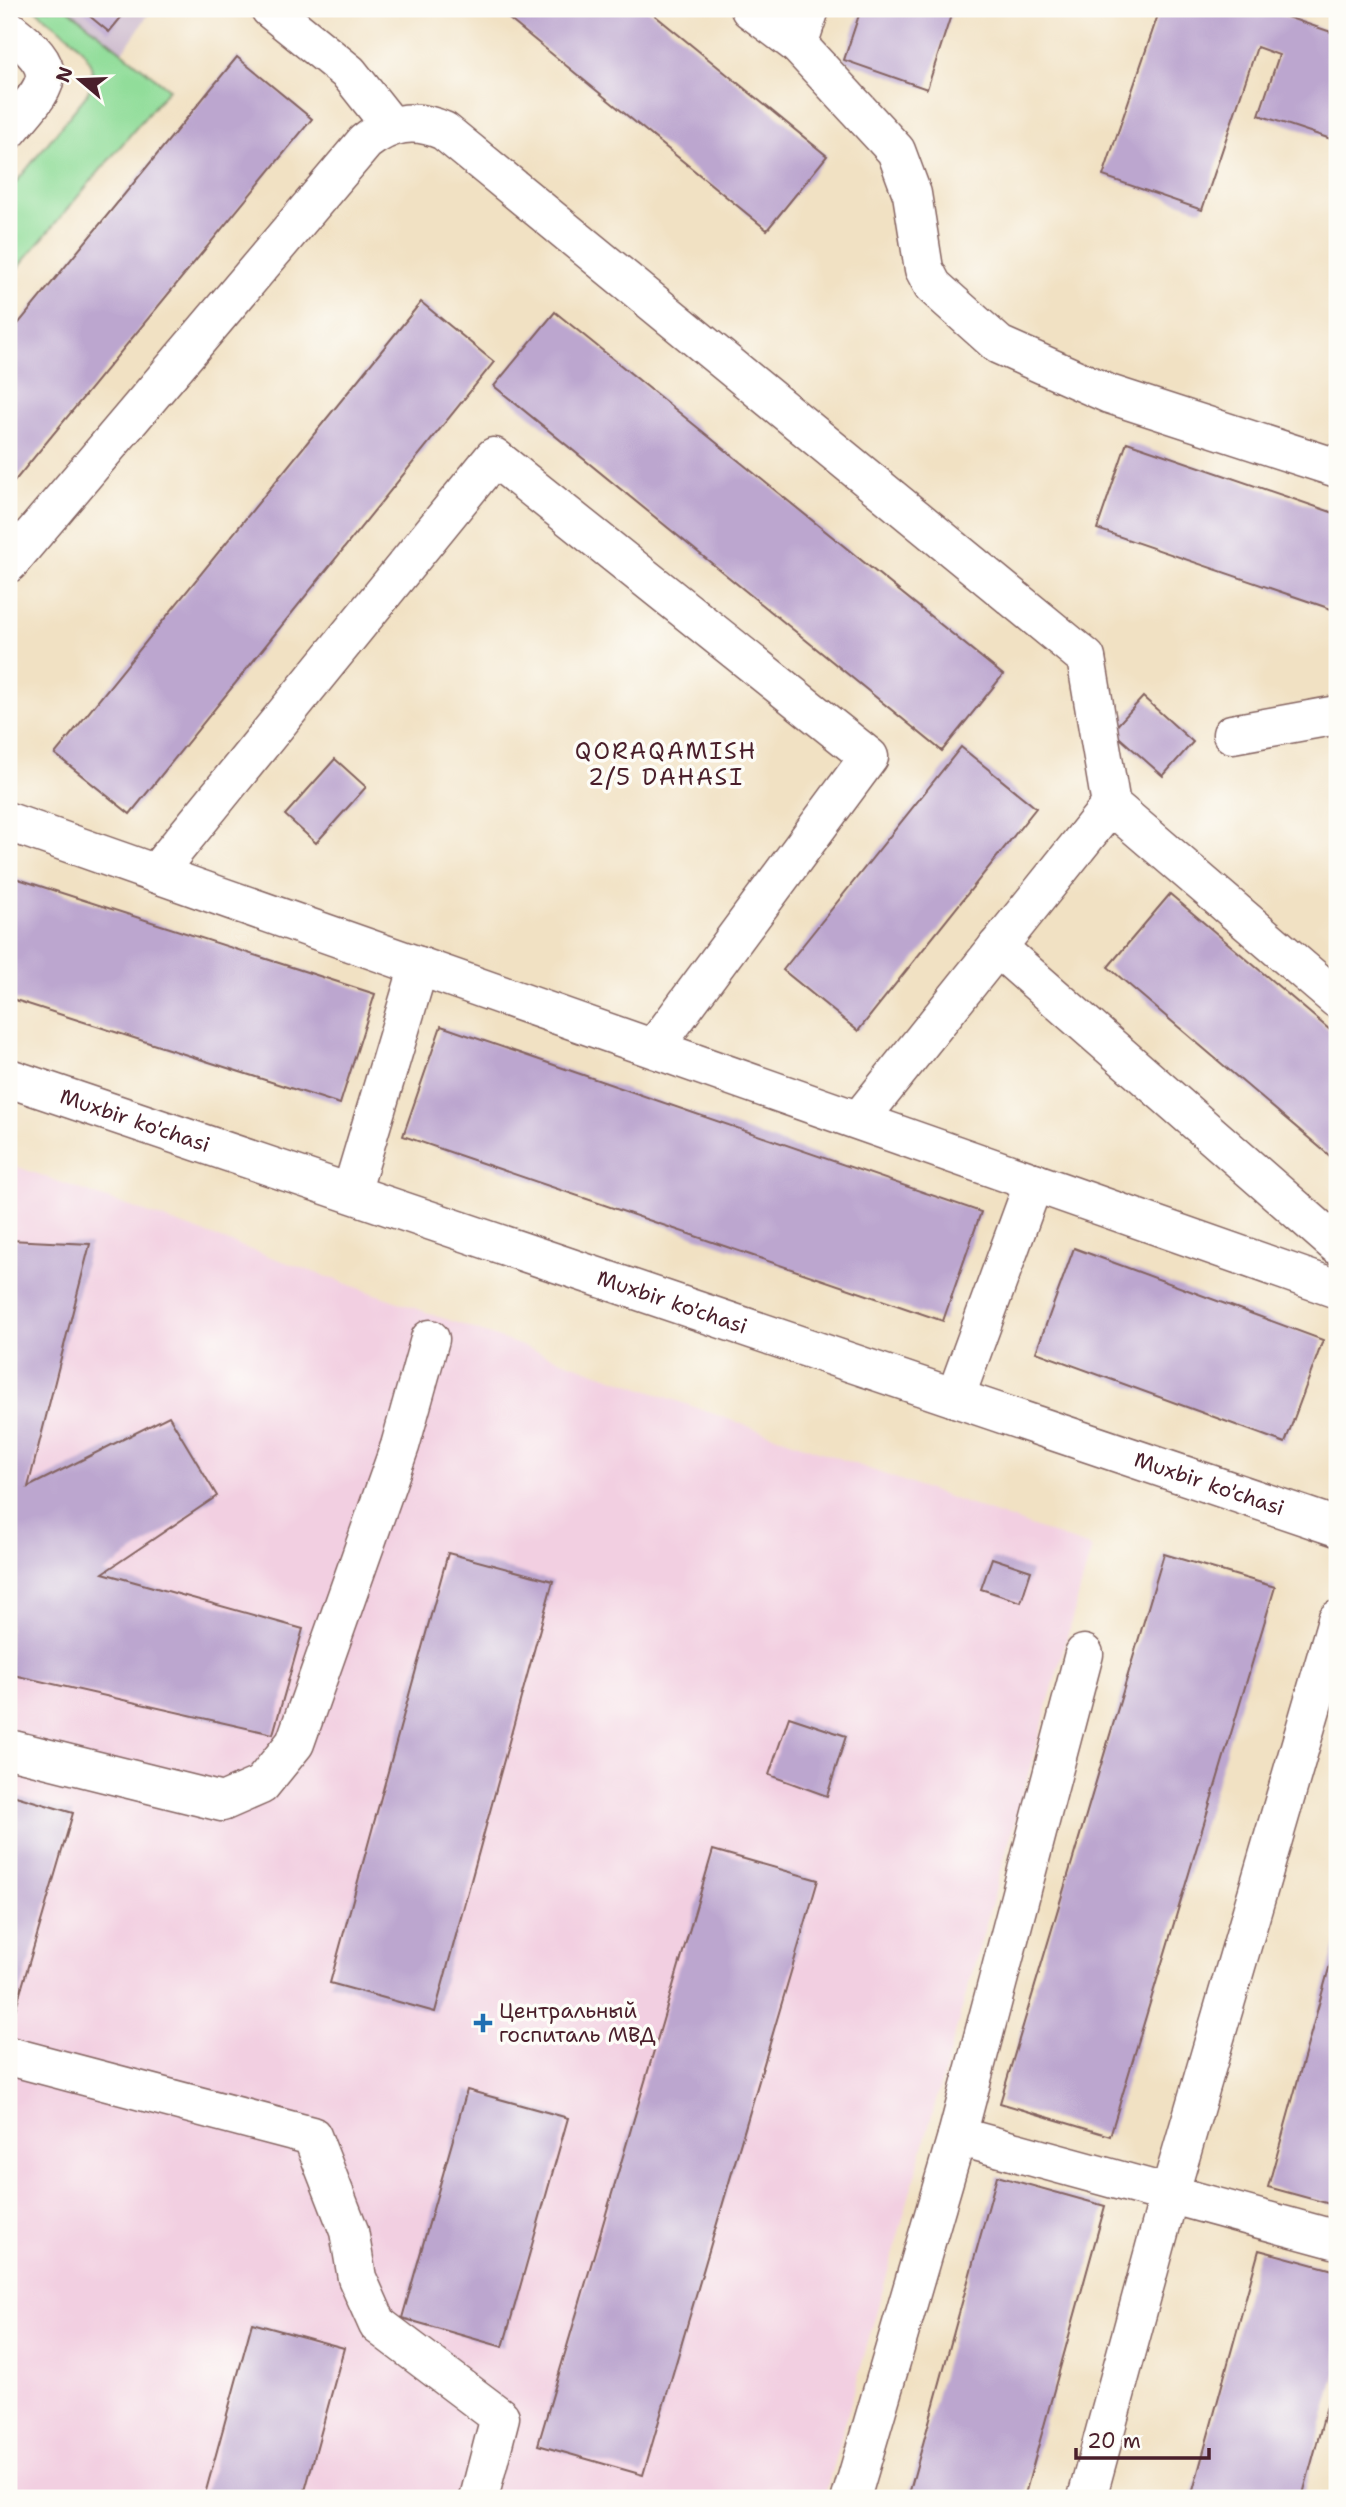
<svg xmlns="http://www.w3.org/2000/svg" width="1346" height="2507" viewBox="0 0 1346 2507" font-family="'Shantell Sans',sans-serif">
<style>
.built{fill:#f2cfe1}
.industrial{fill:#cfbdcf}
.green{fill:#91dd9a;stroke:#6e7e62;stroke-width:2}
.building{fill:#bca6cf}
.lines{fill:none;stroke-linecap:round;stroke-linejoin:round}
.minor-casing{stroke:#846360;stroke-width:41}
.minor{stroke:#fff;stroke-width:38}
.poi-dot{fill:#1f6fb2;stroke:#fdfcf7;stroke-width:2.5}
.labels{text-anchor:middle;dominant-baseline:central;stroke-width:7;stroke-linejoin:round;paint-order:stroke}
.street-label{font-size:21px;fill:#4a1f2b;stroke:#fdfcf7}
.poi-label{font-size:21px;fill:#4a1f2b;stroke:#fdfcf7;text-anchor:start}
.neighbourhood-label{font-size:23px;letter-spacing:2px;fill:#4a1f2b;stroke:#fdfcf7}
</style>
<rect width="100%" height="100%" fill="#fdfcf7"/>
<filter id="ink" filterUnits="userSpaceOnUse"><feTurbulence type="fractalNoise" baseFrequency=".0143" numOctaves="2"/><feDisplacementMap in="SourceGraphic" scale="14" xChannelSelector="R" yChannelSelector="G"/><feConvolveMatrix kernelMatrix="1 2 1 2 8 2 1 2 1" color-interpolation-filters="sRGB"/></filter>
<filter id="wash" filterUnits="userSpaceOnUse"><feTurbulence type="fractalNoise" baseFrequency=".00686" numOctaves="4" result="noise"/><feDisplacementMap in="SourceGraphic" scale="28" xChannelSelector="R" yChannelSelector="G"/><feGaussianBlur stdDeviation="1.57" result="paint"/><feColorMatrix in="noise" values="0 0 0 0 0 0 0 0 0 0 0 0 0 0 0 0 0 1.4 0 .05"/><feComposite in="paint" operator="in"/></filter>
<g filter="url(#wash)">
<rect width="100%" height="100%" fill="#f1e1c3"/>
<!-- built -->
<polygon class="built" points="9,1164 1092,1548 824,2498 9,2498"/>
<!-- industrial -->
<polygon class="industrial" points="68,9 152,9 123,52"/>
<!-- green -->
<path class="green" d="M35,9H68L169,89L9,278V191L85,97C111,58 62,32 35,9Z"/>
<g id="blocks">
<!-- building -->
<g class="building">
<polygon points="81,9 128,9 109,32"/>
<polygon points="497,9 647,9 827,156 767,230"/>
<polygon points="861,9 953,9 927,89 844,60"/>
<polygon points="1160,9 1270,9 1269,11 1337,34 1337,141 1259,115 1279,55 1257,47 1202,210 1103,176"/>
<polygon points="237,57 312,119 9,488 9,335"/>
<polygon points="421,302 494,362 130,814 55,754"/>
<polygon points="555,312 1003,675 942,751 494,386"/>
<polygon points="1127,442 1337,514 1337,611 1097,529"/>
<polygon points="1143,697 1193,742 1163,776 1112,731"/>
<polygon points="961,747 1036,808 858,1031 783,970"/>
<polygon points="335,759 366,787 316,843 285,815"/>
<polygon points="9,876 375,994 340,1104 9,998"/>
<polygon points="1170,894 1337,1036 1337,1162 1108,967"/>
<polygon points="441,1026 981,1212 943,1321 403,1136"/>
<polygon points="9,1240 90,1244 28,1487 169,1416 217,1496 103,1573 303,1629 273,1734 9,1674"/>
<polygon points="1074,1248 1323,1340 1285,1443 1036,1352"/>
<polygon points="448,1553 553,1581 435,2012 330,1983"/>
<polygon points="1164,1554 1275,1587 1110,2136 1000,2103"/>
<polygon points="992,1558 1031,1571 1021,1602 981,1589"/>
<polygon points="789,1717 846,1736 827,1796 769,1775"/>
<polygon points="9,1794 73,1813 9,2031"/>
<polygon points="713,1850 818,1880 643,2475 538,2445"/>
<polygon points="1336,1943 1337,1943 1337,2206 1268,2187"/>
<polygon points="467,2090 568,2118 503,2347 402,2318"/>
<polygon points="997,2176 1105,2206 1024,2498 908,2498"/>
<polygon points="1259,2250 1337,2271 1337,2369 1302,2498 1191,2498"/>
<polygon points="252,2323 344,2348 303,2498 204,2498"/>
</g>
</g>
</g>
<g filter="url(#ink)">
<use href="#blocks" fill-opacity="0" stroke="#846360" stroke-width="2"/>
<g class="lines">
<defs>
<g id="minor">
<polyline points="270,9 349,73 391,126"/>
<polyline points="750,9 798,45 810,9"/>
<path d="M9,30C65,74 48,83 9,130"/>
<polyline points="798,45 896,151 912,194 924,269 933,286 999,345 1109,394 1337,468"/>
<path d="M9,563L365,142C390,122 415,118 444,131L1086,658L1111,805L1337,999"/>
<polyline points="1232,734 1337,715"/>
<polyline points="9,822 1337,1289"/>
<polyline points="156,873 494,457 869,757 654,1048"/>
<polyline points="997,947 1337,1245"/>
<path id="s1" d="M9,1078L1337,1527"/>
<polyline points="859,1120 1111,805"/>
<polyline points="351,1193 419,966"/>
<polyline points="955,1398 1034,1182"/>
<polyline points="9,1749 222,1802 261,1785 295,1743 400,1446 430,1339"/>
<polyline points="9,2056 312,2136 349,2231 357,2278 378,2325 500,2417 479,2498"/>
<polyline points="957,2136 1337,2240"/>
<polyline points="851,2498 957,2136 1084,1654"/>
<polyline points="1087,2498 1170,2192 1337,1620"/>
</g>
</defs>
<!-- minor casing -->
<use href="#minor" class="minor-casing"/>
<!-- minor -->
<use href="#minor" class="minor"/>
</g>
</g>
<!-- markers -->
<path class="poi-dot" d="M479.5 2012.5h7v7h7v7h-7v7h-7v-7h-7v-7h7z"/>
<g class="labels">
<!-- street labels -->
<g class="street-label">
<text stroke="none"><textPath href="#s1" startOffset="133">Muxbir ko'chasi</textPath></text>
<text stroke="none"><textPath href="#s1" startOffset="700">Muxbir ko'chasi</textPath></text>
<text stroke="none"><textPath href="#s1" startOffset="1267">Muxbir ko'chasi</textPath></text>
</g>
<!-- poi labels -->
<g class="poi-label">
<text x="499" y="2011">Центральный<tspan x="499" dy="24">госпиталь МВД</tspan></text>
</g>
<!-- neighbourhood labels -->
<g class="neighbourhood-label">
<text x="666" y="751">QORAQAMISH<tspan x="666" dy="26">2/5 DAHASI</tspan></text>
</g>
</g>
<!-- margin -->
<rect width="1346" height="2507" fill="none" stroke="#fdfcf7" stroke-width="35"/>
<!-- north arrow -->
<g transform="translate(80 80) rotate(289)" stroke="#fdfcf7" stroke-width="5" paint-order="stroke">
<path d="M0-5L12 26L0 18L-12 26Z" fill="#4a1f2b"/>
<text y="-10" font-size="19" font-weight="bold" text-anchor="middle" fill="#4a1f2b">N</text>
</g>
<!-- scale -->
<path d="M1076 2448v10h133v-10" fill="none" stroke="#4a1f2b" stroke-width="3.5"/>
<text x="1087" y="2448" font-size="21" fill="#4a1f2b" stroke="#fdfcf7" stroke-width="5" paint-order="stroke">20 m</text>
</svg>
